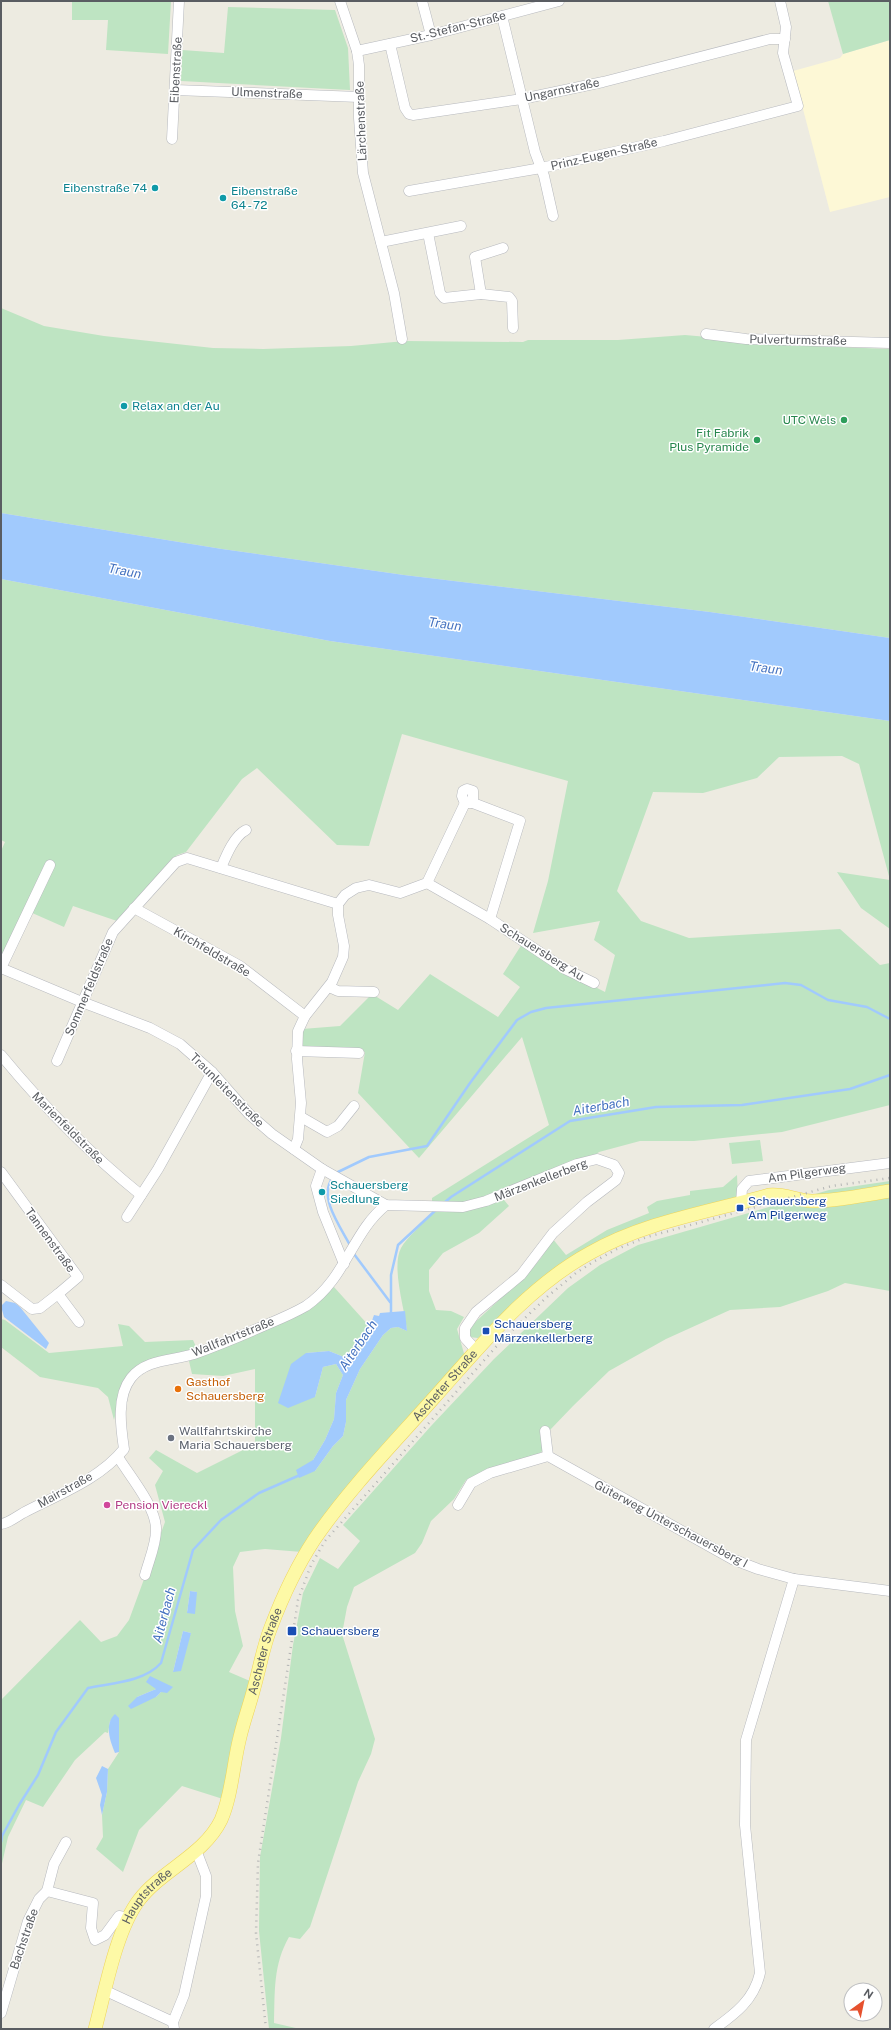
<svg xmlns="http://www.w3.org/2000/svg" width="891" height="2030" viewBox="0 0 891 2030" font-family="'Public Sans',sans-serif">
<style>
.commercial{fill:#fdf8d6}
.green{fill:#bee4c2;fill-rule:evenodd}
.water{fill:#a1cafd}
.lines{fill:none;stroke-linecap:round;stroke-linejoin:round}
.stream{stroke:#a1cafd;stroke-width:2.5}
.minor-casing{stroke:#b7b9be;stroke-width:11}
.major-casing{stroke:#efd559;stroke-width:14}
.minor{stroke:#fff;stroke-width:10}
.major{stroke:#fdf9a6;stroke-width:13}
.rail{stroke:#b3b4b4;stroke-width:2.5;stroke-dasharray:1 5;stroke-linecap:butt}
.culture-dot{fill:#0f9aa8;stroke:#fff;stroke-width:1.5}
.leisure-dot{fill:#2e9e5b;stroke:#fff;stroke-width:1.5}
.transit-dot{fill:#1a4fb4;stroke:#fff;stroke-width:1.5}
.food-dot{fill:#e8710a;stroke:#fff;stroke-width:1.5}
.worship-dot{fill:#6b7280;stroke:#fff;stroke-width:1.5}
.hotel-dot{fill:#d1479c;stroke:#fff;stroke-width:1.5}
.labels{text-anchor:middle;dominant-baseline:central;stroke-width:3;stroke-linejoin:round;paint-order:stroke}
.street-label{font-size:12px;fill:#5a5d62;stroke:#fff}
.culture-label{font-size:12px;fill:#0d838f;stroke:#fff;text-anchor:start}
.leisure-label{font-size:12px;fill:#27864d;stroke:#fff;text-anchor:end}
.transit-label{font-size:12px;fill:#164399;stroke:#fff;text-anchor:start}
.food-label{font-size:12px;fill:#c56008;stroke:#fff;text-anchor:start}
.worship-label{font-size:12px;fill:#5b616d;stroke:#fff;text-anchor:start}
.hotel-label{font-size:12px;fill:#b23c85;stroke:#fff;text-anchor:start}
.water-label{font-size:13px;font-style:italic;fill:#4472c0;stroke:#fff}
</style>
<rect width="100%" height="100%" fill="#edebe1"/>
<!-- commercial -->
<polygon class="commercial" points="890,40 890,197 830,212 793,71 840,58 843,54"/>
<!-- green -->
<g class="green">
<polygon points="72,1 171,1 168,54 106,50 108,20 72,20"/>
<polygon points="828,1 890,1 890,40 843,54"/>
<polygon points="228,7 335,10 348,48 350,90 181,81 182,50 224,53"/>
<polygon points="1,308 44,326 104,336 213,348 263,349 351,346 405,341 523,342 528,340 618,340 685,335 811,346 890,349 890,638 710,612 404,575 222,549 1,513"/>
<path d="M1,579L330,641L890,721V929L861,908L837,872L890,880L859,764L842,756L779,757L757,778L703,793L653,792L617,891L641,921L689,938L840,929L880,965L890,963V1105L782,1132L694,1141H640L599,1152L593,1157L499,1194L509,1206L479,1233L443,1253L429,1270V1291L436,1310L451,1311L464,1317L457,1329L465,1357L302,1552L265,1549L240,1552L233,1567L235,1611L243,1646L229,1672L250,1681L223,1799L182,1786L139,1830L123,1872L96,1849L103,1837L102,1815L107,1792L108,1769L119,1752V1718L110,1721L108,1733L105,1732L75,1760L43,1807L26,1800L8,1837L1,1868V1700L80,1620L101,1642L117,1636L129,1620L165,1522L155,1485L163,1471L149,1458L156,1450L197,1473L255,1444V1369L223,1376L192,1374L189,1361L294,1318L334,1287L370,1327L362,1348L349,1359L329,1351L306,1353L315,1397L323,1367L336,1364L343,1375L336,1393L334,1419L325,1440L313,1460L315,1471L333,1446L343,1436L346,1422V1400L360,1369L383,1335L391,1328L398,1327L407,1331C405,1310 391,1267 401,1248C407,1237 423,1224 432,1214V1198L549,1125L522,1037L419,1158L358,1093L365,1052L302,1047V1029L340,1026L372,994L398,1010L430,974L498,1017L520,987L503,974L522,944L562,970L605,992L615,955L594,940L600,921L533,933L548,881L568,781L402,734L369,846L337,845L257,768L242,779L186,852L177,855L117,921L73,906L64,927L30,912L1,964V851L5,842L1,840ZM190,1591L197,1592L187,1613ZM183,1631L191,1633L173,1672ZM156,1689L161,1692L156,1697H137Z"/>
<polygon points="760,1140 763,1161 732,1164 729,1143"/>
<polygon points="737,1175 738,1198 610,1237 478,1338 469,1337 470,1327 530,1271 541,1258 552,1238 566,1255 607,1230 649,1213 647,1207 657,1201 690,1195 690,1191 723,1187"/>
<polygon points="890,1181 890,1186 825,1197 812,1195 829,1190"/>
<path d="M890,1195V1291L845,1283L828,1291L780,1307L730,1310L666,1339L609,1371L573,1406L550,1430L544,1450L531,1459L505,1465L466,1480L454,1499L431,1521L422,1543L415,1553L354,1587L347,1607L342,1634L375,1739L371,1754L358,1782L310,1927L300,1939L289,1937C273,1965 275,1991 274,2023L300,2029H269L259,1931L260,1857L281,1738L293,1645L303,1593L320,1558L338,1569L360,1541L343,1525L431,1426L494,1359L568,1288L600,1265L638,1245L786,1202Z"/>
<polygon points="1,1319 5,1320 49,1353 123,1346 118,1324 129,1326 145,1342 193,1340 197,1349 155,1360 122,1388 114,1420 108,1397 98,1388 40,1377 1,1347"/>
</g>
<!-- water -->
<g class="water">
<polygon points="1,513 222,549 404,575 710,612 890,638 890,721 330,641 1,579"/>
<polygon points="6,1301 15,1303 20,1307 49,1343 46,1349 4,1317 1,1306"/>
<polygon points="405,1311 407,1331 398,1327 391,1328 383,1335 360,1369 346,1400 346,1422 343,1436 333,1446 315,1471 299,1478 296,1470 313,1460 325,1440 334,1419 336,1393 343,1375 336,1364 323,1367 315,1397 288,1408 278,1403 291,1364 306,1353 329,1351 349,1359 362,1348 374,1315 379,1316 380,1313"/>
<polygon points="190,1591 197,1592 195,1614 187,1613"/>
<polygon points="183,1631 191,1633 181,1671 173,1672"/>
<polygon points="150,1676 173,1687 167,1693 161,1692 156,1697 131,1709 128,1706 137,1697 156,1689 146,1682"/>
<path d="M115,1714L119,1718V1752L115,1753C110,1741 104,1724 115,1714Z"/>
<polygon points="102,1766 108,1769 107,1792 102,1815 100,1805 102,1795 96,1778"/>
</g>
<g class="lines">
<!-- stream -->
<g class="stream">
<polyline points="335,1175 338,1172 369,1157 427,1146 470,1083 517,1020 531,1012 546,1008 785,983 801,985 828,1000 867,1007 890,1019"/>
<path d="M332,1179C318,1198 342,1229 351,1247"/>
<polyline points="444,1203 451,1197 570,1121 656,1107 742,1105 850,1089 890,1075"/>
<polyline points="354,1254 390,1302"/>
<polyline points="390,1316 391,1313 391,1275 398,1245 437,1209"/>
<path d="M1,1842L2,1836L19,1805L38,1775L56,1732L88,1688C112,1683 144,1682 161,1663L193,1550L221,1520L259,1493L300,1475"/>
</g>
<defs>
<g id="minor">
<polyline points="340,1 357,51 359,65 359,118 363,173 394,293 402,339"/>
<polyline points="422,1 431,35"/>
<polyline points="502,16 535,152 544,176 553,216"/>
<polyline points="390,44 405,108 409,114 413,115 522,99 603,82 770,39 785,39"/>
<polyline points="357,51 431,35 559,1"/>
<polyline points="175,90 359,97"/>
<polyline points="172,139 179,1"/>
<polyline points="409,191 541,168 664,141 798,106 783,53 786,27 780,1"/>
<polyline points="428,233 440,293 444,298 481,294 475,257 503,248"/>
<polyline points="381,242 461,226"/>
<polyline points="481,294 509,297 512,301 513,328"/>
<polyline points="706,334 746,339 890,343"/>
<polyline points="465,803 462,796 463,791 467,789 473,791 473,803"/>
<path d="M221,868C226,856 234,836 246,830"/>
<polyline points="427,883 465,803 473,803 520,821 490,919"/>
<polyline points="134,908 240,966 305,1016"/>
<polyline points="1,968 82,1002 150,1028 180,1044 212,1072 249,1114 272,1134 322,1169 386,1205 463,1207 486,1201 577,1164 597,1159 614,1165 619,1173 616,1180 587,1202 553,1233 521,1275 476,1312 465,1328 465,1338 476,1350"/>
<polyline points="1,968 50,865"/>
<polyline points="329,987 338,991 374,992"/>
<polyline points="296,1051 359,1053"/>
<path d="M1,1055C43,1106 89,1153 141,1195"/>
<polyline points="57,1061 113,932 176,862 187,858 338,904"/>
<polyline points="301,1117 327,1132 338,1126 354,1106"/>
<polyline points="294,1149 298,1139 301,1103 297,1059 298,1031 305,1016 332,982 343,957 344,946 338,915 338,904 345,895 356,888 369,885 400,893 427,883 490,919 565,969 594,983"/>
<polyline points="322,1169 316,1186 323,1212 344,1264"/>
<polyline points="1,1172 78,1277 58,1294 79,1322"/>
<polyline points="741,1203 742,1189 749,1181 890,1163"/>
<polyline points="127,1217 158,1169 212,1072"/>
<polyline points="1,1285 32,1309 40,1308 58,1294"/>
<polyline points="545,1431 548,1456"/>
<polyline points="548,1456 732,1559 758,1569 794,1579 890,1591"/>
<path d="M118,1457C129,1475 157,1508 156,1530C156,1545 149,1560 145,1575"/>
<polyline points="458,1505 471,1483 490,1473 548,1456"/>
<path d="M1,1524C9,1523 16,1517 23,1513C57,1495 99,1480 124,1449C121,1428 116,1397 131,1378C146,1359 172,1361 194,1354C219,1345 243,1335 268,1324C280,1319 294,1313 306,1306C346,1279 352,1232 386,1205"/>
<polyline points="47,1891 93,1903 91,1928 95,1940 105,1935 119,1916 129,1918"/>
<polyline points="106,1991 173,2022"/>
<polyline points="1,2013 28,1921 39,1899 47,1891 54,1864 66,1842"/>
<polyline points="174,2029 173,2022 184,1995 206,1896 206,1876 196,1850"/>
<path d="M714,2029C735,2014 754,2000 760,1973L745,1825L746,1740L794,1579"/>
</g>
<g id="major">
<path id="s1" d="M95,2029C105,1992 116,1930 139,1900C162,1870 204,1855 221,1820C232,1795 233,1764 240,1737C244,1720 250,1704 254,1688C260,1667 263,1647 271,1627C282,1598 297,1566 314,1540C348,1490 392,1445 432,1400C480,1347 526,1288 590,1253C644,1222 709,1212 769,1195C784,1193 797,1201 812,1201C838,1201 864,1195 890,1191"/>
</g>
</defs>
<!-- minor casing -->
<use href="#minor" class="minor-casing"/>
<!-- major casing -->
<use href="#major" class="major-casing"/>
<!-- minor -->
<use href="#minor" class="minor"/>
<!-- major -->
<use href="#major" class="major"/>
<!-- rail -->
<polyline class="rail" points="266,2029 256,1933 258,1863 298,1600 311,1565 325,1541 502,1340 548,1296 576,1273 593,1262 617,1249 647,1237 832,1186 890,1178"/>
</g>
<!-- markers -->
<g class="culture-dot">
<circle cx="155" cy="188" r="4"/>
<circle cx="223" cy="198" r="4"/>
<circle cx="124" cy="406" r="4"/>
<circle cx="322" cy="1192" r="4"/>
</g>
<g class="leisure-dot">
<circle cx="844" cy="420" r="4"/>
<circle cx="757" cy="440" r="4"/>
</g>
<g class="transit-dot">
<rect x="736" y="1204" width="8" height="8" rx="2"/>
<rect x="482" y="1327" width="8" height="8" rx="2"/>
<rect x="287" y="1626" width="10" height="10" rx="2"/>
</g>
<circle class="food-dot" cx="178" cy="1389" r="4"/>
<circle class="worship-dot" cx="171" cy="1438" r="4"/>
<circle class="hotel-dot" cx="107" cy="1505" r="4"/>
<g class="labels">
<!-- street labels -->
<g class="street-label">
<text transform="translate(458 27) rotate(-14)">St.-Stefan-Straße</text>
<text transform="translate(176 70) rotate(-87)">Eibenstraße</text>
<text transform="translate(562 90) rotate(-12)">Ungarnstraße</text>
<text transform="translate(267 93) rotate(2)">Ulmenstraße</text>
<text transform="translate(361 121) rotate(-92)">Lärchenstraße</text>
<text transform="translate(604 154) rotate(-13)">Prinz-Eugen-Straße</text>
<text transform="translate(798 340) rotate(1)">Pulverturmstraße</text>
<text transform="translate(212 952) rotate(30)">Kirchfeldstraße</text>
<text transform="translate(542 952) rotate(32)">Schauersberg Au</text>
<text transform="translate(89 987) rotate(-67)">Sommerfeldstraße</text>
<text transform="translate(227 1090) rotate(45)">Traunleitenstraße</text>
<text transform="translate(68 1128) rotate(45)">Marienfeldstraße</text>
<text transform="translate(807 1173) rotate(-8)">Am Pilgerweg</text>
<text transform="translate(541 1180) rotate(-21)">Märzenkellerberg</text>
<text transform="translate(50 1240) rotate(54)">Tannenstraße</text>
<text transform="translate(233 1337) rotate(-22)">Wallfahrtstraße</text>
<text stroke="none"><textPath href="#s1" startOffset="752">Ascheter Straße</textPath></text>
<text transform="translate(65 1490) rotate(-29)">Mairstraße</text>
<text transform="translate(671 1524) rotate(28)">Güterweg Unterschauersberg I</text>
<text stroke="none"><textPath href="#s1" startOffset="427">Ascheter Straße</textPath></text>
<text stroke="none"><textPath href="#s1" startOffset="145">Hauptstraße</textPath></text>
<text transform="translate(24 1939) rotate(-71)">Bachstraße</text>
</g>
<!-- culture labels -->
<g class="culture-label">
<text x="147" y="188" text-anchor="end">Eibenstraße 74</text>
<text x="231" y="191">Eibenstraße<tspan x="231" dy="14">64 - 72</tspan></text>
<text x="132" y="406">Relax an der Au</text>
<text x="330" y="1185">Schauersberg<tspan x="330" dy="14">Siedlung</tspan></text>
</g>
<!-- leisure labels -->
<g class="leisure-label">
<text x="836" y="420">UTC Wels</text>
<text x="749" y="433">Fit Fabrik<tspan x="749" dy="14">Plus Pyramide</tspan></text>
</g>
<!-- transit labels -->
<g class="transit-label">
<text x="748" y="1201">Schauersberg<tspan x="748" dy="14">Am Pilgerweg</tspan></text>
<text x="494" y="1324">Schauersberg<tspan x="494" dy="14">Märzenkellerberg</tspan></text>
<text x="301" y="1631">Schauersberg</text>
</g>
<!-- food labels -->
<g class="food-label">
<text x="186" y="1382">Gasthof<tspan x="186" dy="14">Schauersberg</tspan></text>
</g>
<!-- worship labels -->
<g class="worship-label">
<text x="179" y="1431">Wallfahrtskirche<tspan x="179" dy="14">Maria Schauersberg</tspan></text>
</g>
<!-- hotel labels -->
<g class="hotel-label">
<text x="115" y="1505">Pension Viereckl</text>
</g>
<!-- water labels -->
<g class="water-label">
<text transform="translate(125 571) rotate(11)">Traun</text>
<text transform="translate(445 624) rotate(8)">Traun</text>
<text transform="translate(766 668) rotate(8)">Traun</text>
<text transform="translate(601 1106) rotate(-10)">Aiterbach</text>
<text transform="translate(358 1345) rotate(-56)">Aiterbach</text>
<text transform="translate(164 1615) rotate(-75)">Aiterbach</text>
</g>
</g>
<!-- border -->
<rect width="891" height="2030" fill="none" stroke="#5a5d62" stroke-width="4"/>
<!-- north arrow -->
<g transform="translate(863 2002) rotate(33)"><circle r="19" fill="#ffffff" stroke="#bdbec0"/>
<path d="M0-3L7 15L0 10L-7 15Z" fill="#e6512e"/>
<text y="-6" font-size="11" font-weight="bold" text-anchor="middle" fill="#5a5d62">N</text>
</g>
</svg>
